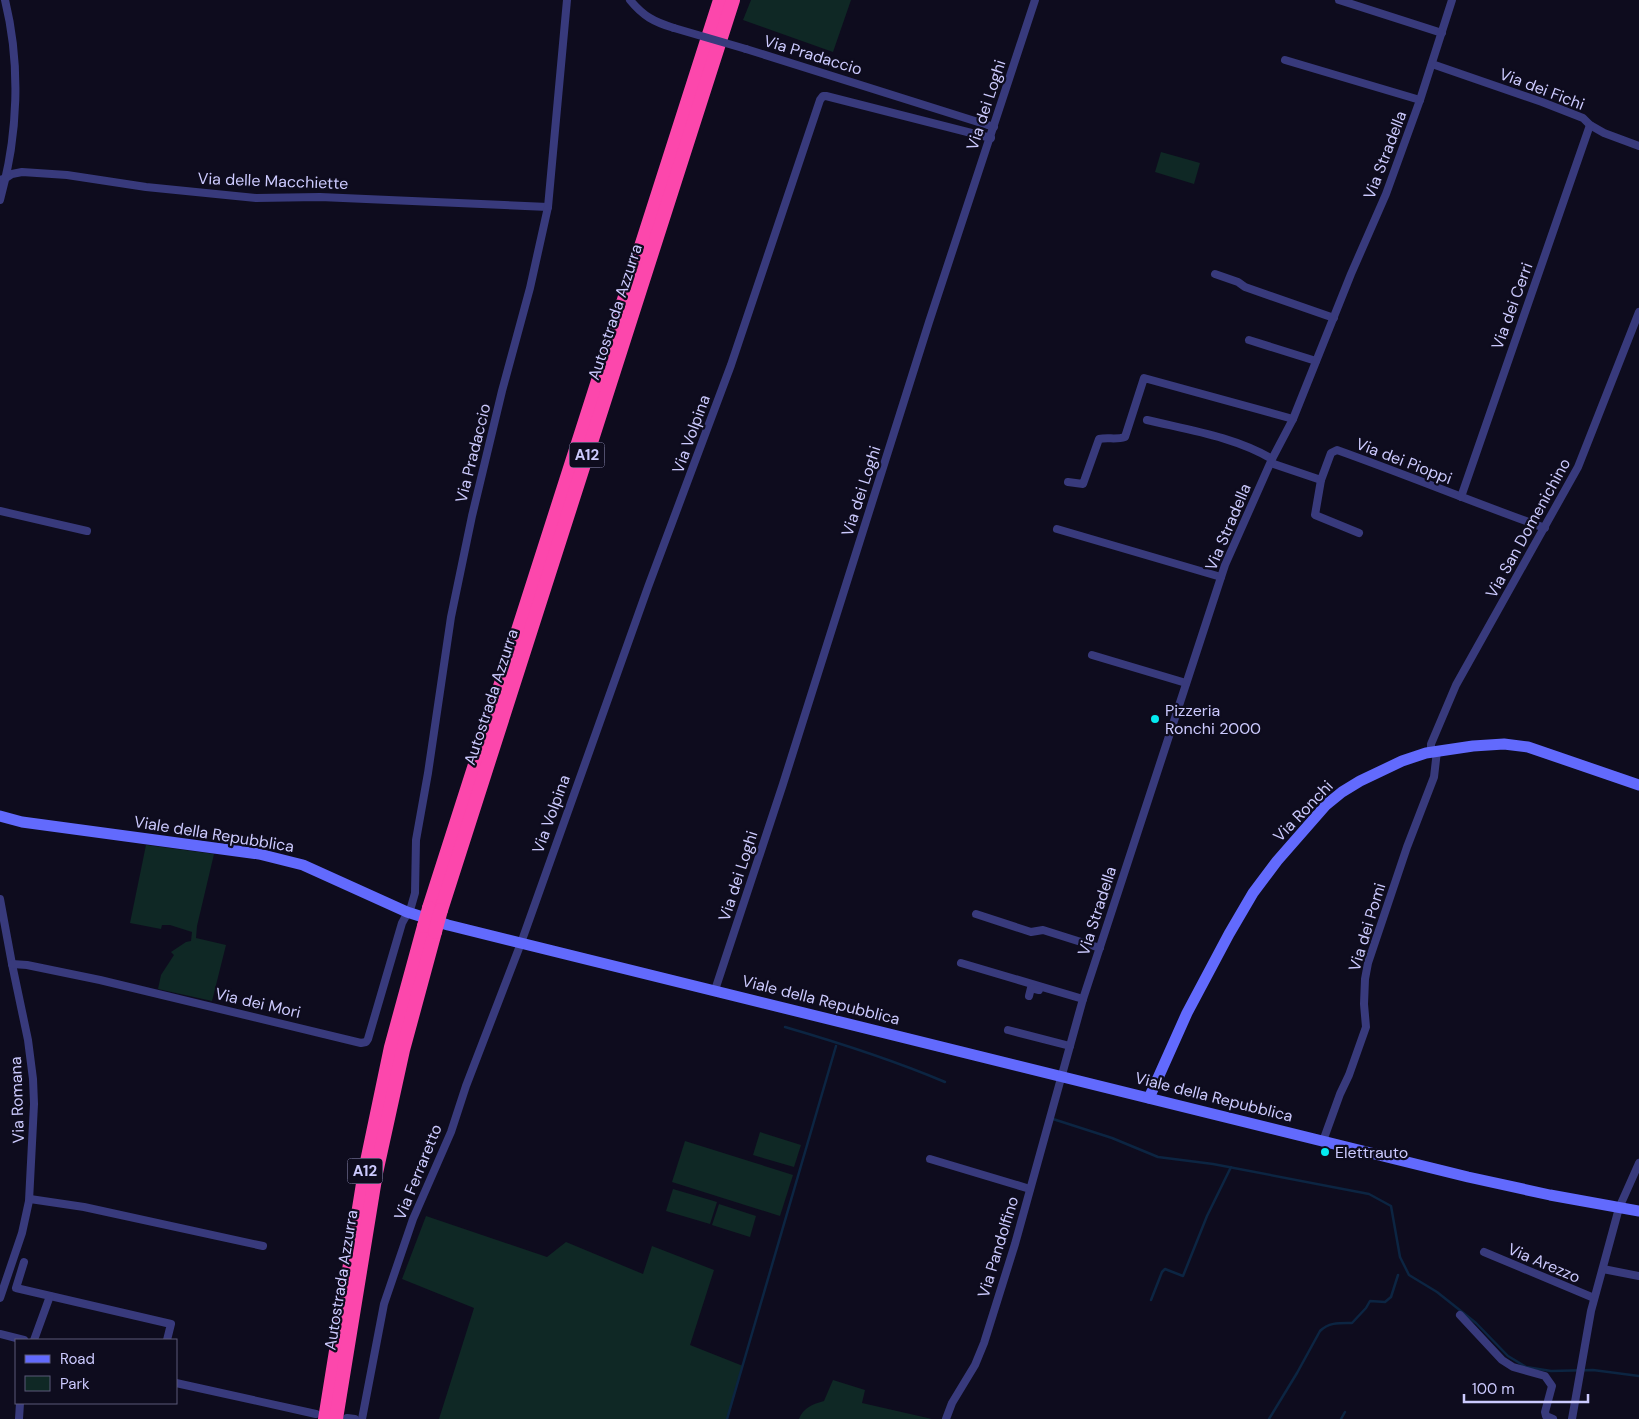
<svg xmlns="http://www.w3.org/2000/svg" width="1639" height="1419" viewBox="0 0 1639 1419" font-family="'DM Sans',sans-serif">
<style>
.green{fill:#0f2825}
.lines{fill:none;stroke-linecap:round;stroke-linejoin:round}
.stream{stroke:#0c2542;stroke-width:2.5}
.street{stroke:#383a7c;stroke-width:8}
.secondary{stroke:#626afd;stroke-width:11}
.highway{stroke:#fc47ac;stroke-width:14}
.street-bridge{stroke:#383a7c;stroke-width:8}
.highway-bridge{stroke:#fc47ac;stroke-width:14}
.poi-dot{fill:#04ebf1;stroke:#0e0c1e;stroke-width:2}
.labels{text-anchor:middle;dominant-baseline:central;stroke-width:4.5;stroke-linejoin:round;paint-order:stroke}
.shield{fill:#0e0c1e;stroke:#9391bb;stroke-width:1}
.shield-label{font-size:15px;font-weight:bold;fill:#cccafe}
.street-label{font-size:16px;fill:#cccafe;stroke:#0e0c1e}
.poi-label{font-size:16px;fill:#cccafe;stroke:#0e0c1e;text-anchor:start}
</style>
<rect width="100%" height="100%" fill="#0e0c1e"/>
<!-- green -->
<g class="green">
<polygon points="751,0 851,0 833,52 743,20"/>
<polygon points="1161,152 1200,163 1194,184 1155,172"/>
<polygon points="146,845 214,854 197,926 196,938 226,945 212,1001 158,989 161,975 174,955 171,952 186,942 191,941 192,932 170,925 162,925 161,929 130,923"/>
<polygon points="760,1132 801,1145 794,1167 753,1155"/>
<polygon points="685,1141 793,1175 780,1216 672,1182"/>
<polygon points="673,1189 717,1202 710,1224 666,1211"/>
<polygon points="719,1204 756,1216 750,1237 712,1225"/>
<polygon points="426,1216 547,1257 566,1242 643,1274 652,1246 714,1270 690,1345 743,1366 728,1419 439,1419 474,1308 402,1279"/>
<path d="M833,1380L865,1390L862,1403L932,1419H799C803,1408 813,1404 824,1401Z"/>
</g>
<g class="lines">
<!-- stream -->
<g class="stream">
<path d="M785,1027C840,1043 893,1060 945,1082"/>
<polyline points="1053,1119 1112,1138 1158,1157 1213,1164 1369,1194 1391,1206 1400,1257 1409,1275 1437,1292 1476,1323 1508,1356 1526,1367 1551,1371 1593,1370 1639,1376"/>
<polyline points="1151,1300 1162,1272 1165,1269 1183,1276 1207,1216 1231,1167"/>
<polyline points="727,1419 836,1046"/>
<path d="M1269,1419L1297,1373L1320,1331C1329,1322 1340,1323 1352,1323L1366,1308L1370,1301L1385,1302L1391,1297L1398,1275"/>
<polyline points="1341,1419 1345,1412"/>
</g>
<!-- street -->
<g class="street">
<path d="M630,0C643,16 654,22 674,28"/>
<polyline points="1339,0 1442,33"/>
<polyline points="746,49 994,127"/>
<polyline points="1285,60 1420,100"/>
<polyline points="1432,64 1542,102 1583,118 1590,125 1604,133 1639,146"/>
<polyline points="0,180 6,178 12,174 22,172 67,175 146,187 256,198 320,197 548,207"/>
<path d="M0,200C18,136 21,65 5,0"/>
<polyline points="1215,274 1238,282 1245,287 1334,318"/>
<polyline points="1249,340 1316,361"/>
<path d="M1147,420C1189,430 1235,437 1272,459"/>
<path d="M1271,463L1321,480L1331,453L1337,450C1407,475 1475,503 1545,528"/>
<polyline points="1321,480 1315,515 1359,533"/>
<path d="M1068,482L1083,484L1099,439C1108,437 1116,440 1125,437L1144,378L1293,419"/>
<polyline points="1461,497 1590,125"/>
<polyline points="0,511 87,531"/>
<polyline points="1057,529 1221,577"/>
<polyline points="1092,655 1186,683"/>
<polyline points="1431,752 1431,744 1456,685 1578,467 1639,312"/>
<polyline points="0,899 12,964 28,1040 33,1079 34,1104 29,1201 22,1233 0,1298"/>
<polyline points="976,914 1031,932 1043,930 1100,948"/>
<polyline points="961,963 1083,999"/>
<polyline points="12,964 27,965 100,980 361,1043 366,1042 368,1039 402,923 411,907 415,893 416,840 428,773 451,617 472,516 502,391 530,288 548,207 567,0"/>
<polyline points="715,990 783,784 929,322 1035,0"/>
<polyline points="1029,996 1031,988 1039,990"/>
<polyline points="1008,1030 1070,1046"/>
<polyline points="1323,1141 1340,1094 1349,1075 1366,1027 1364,1004 1365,979 1368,963 1407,847 1434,777 1437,751"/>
<polyline points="930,1159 1030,1189"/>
<polyline points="30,1199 84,1207 263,1246"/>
<polyline points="1484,1252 1594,1298"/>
<polyline points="24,1262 16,1288 171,1324 167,1340"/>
<polyline points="1603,1269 1639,1276"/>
<polyline points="1460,1315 1502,1360 1513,1367 1545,1376 1552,1386 1545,1412 1546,1416 1553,1419"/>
<polyline points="0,1334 24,1340"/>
<polyline points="34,1340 50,1296"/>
<polyline points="176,1383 316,1414"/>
<polyline points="347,1418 355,1419"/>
<polyline points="19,1419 20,1403"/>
<polyline points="362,1419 384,1304 413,1219 451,1132 466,1086 521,943 648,587 731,365 820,100 823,96 826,96 991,138"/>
<polyline points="946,1419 952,1403 975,1365 984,1343 1015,1244 1083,999 1225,565 1272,459 1293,419 1351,274 1386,194 1420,100 1452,0"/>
<polyline points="1572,1419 1591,1311 1619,1208 1639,1163"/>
</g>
<!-- secondary -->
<g class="secondary">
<polyline points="0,816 22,822 259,854 303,865 407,912 448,925 1468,1177 1550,1195 1639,1211"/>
<polyline points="1149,1098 1187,1013 1229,934 1253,893 1277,861 1326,805 1342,792 1360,781 1402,761 1426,753 1473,746 1504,744 1528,747 1639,785"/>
</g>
<!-- highway -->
<g class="highway">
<polyline points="429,908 720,0"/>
<polyline points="441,910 733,0"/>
<polyline points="325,1419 365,1171 391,1047 424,926"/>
<polyline points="336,1419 376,1173 403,1050 435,932"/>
</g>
<!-- street-bridge -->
<polyline class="street-bridge" points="674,28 746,49"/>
<!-- highway-bridge -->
<g class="highway-bridge">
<polyline points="424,926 429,908"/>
<polyline points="435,932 441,910"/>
</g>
</g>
<!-- markers -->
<g class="poi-dot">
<circle cx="1155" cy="719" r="5"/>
<circle cx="1325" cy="1152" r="5"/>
</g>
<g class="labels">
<!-- shield labels -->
<g class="shield">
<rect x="569.5" y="442.5" width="35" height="25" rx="4"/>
<rect x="347.5" y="1158.5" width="35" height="25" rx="4"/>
</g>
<g class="shield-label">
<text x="587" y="455">A12</text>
<text x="365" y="1171">A12</text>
</g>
<!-- street labels -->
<g class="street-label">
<text transform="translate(813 55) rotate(17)">Via Pradaccio</text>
<text transform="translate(1542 89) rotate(21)">Via dei Fichi</text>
<text transform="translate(986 105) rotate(-72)">Via dei Loghi</text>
<text transform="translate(1385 155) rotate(-69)">Via Stradella</text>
<text transform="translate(273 181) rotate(2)">Via delle Macchiette</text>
<text transform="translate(1512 306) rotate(-70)">Via dei Cerri</text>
<text transform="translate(615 312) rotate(-72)">Autostrada Azzurra</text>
<text transform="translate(691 434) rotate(-70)">Via Volpina</text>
<text transform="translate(473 453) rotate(-76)">Via Pradaccio</text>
<text transform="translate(1404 461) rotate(21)">Via dei Pioppi</text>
<text transform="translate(861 491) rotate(-72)">Via dei Loghi</text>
<text transform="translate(1228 527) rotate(-67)">Via Stradella</text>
<text transform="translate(1528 528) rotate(-61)">Via San Domenichino</text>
<text transform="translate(491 697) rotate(-72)">Autostrada Azzurra</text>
<text transform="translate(1303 811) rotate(-46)">Via Ronchi</text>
<text transform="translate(551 814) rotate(-70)">Via Volpina</text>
<text transform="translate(214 834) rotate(9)">Viale della Repubblica</text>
<text transform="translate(738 876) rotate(-72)">Via dei Loghi</text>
<text transform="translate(1097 911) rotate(-72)">Via Stradella</text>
<text transform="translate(1367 927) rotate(-73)">Via dei Pomi</text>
<text transform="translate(821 1000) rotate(14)">Viale della Repubblica</text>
<text transform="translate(258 1003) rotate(13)">Via dei Mori</text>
<text transform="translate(1214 1097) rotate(14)">Viale della Repubblica</text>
<text transform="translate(17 1100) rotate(-92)">Via Romana</text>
<text transform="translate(418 1172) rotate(-68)">Via Ferraretto</text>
<text transform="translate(998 1247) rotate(-73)">Via Pandolfino</text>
<text transform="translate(1544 1263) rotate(23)">Via Arezzo</text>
<text transform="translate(341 1280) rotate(-81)">Autostrada Azzurra</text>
</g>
<!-- poi labels -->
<g class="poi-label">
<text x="1165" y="710">Pizzeria<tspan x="1165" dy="18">Ronchi 2000</tspan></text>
<text x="1335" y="1152">Elettrauto</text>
</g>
</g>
<!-- legend -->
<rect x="15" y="1339" width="162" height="65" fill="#0e0c1e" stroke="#5a5878"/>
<rect x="25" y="1355" width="25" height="8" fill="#626afd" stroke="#5a5878"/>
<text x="60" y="1364" font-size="15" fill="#cccafe">Road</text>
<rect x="25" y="1376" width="25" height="15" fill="#0f2825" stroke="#5a5878"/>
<text x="60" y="1389" font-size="15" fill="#cccafe">Park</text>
<!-- scale -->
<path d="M1464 1394v8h124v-8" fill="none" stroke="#cccafe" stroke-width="2.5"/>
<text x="1472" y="1394" font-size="15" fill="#cccafe" stroke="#0e0c1e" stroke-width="4" paint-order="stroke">100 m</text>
</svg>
